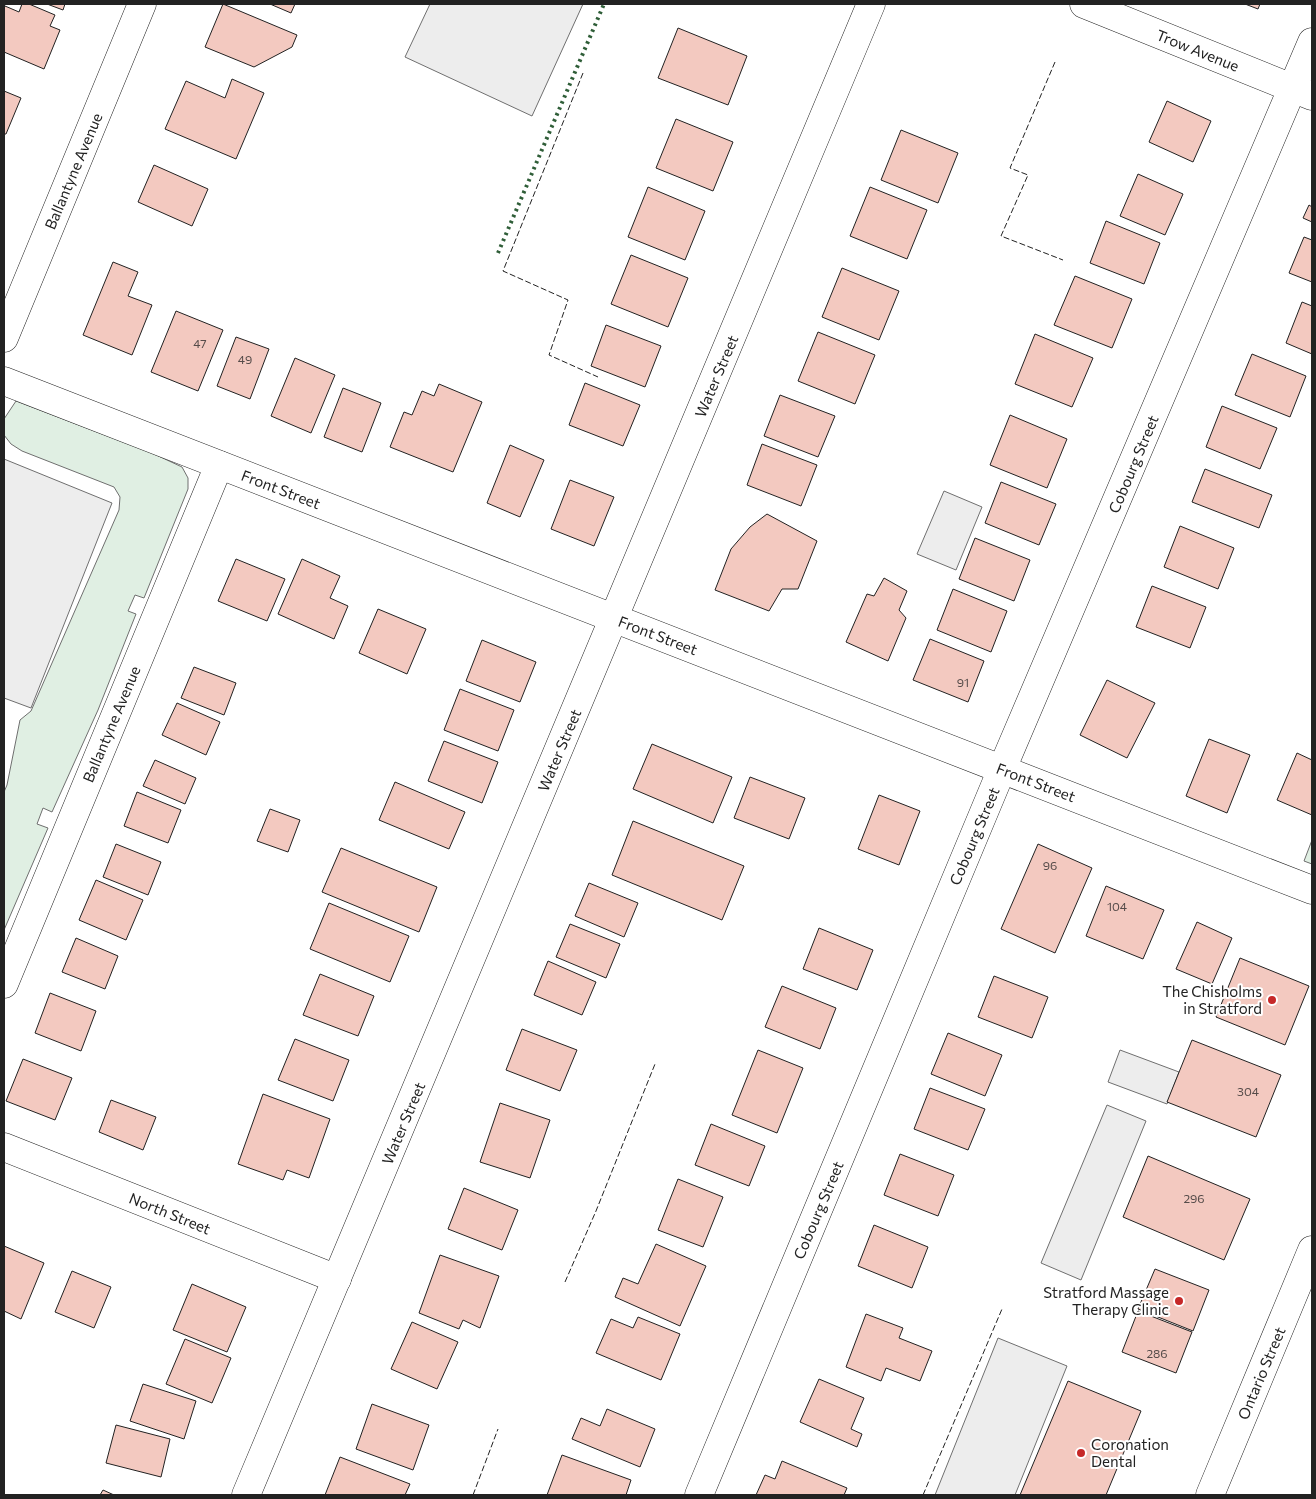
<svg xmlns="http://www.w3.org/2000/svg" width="1316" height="1499" viewBox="0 0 1316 1499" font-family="Commissioner,sans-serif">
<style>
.green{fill:#e0efe3;stroke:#6f6f6f}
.parking{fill:#ededed;stroke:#6f6f6f}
.building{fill:#f3c9c0;stroke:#222}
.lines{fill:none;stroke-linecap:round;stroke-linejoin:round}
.minor-casing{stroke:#222;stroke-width:29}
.major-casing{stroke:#222;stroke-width:29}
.minor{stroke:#fff;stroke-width:28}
.major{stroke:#fff;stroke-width:28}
.hedge{stroke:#2f5e38;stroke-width:4;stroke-dasharray:2.5 4;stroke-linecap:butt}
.fence{stroke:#222;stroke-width:1;stroke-dasharray:6 2.5;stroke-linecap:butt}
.poi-dot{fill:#c62828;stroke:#fff;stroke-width:2}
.labels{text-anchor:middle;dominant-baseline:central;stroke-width:4;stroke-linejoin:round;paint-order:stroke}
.number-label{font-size:12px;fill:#564c4a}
.street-label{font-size:15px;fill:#222;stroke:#fff}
.poi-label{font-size:15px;fill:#222;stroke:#fff;text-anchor:end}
</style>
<rect width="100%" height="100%" fill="#fff"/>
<!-- green -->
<g class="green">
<polygon points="16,401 152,453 182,467 188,478 188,489 144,598 135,595 128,611 136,614 98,710 52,812 43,808 37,824 48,828 4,930 4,792 7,785 20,720 31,711 119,510 120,497 114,487 22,451 11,444 4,435 4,419"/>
<polygon points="1312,840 1312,864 1304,861"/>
</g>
<!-- parking -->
<g class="parking">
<polygon points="430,4 583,4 532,116 405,57"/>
<polygon points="4,459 112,503 31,708 4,698"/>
<polygon points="944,491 982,507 956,570 917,554"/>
<polygon points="1120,1050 1179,1072 1167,1104 1108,1082"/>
<polygon points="1107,1105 1146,1121 1081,1280 1041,1263"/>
<polygon points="998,1338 1067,1366 1015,1495 935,1495"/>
</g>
<!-- building -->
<g class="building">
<polygon points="22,4 29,4 55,15 50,26 60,30 44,69 4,52 4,9 5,6 19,12"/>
<polygon points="47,4 65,4 63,10"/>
<polygon points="223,4 297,35 292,47 254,67 205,47"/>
<polygon points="270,4 295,4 291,13"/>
<polygon points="1245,4 1260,4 1258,9"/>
<polygon points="678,28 747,56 728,105 658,78"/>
<polygon points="232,79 264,93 236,159 165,129 186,81 225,98"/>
<polygon points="4,91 21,98 6,134 4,134"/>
<polygon points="1167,101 1211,121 1193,162 1149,142"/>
<polygon points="676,119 733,142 713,191 656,168"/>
<polygon points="901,130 958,153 938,203 881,180"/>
<polygon points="154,165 208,189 192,226 138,202"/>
<polygon points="1138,174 1183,194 1165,235 1120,216"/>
<polygon points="648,187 705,211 685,260 628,237"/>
<polygon points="870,187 927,210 907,259 850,236"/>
<polygon points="1309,205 1312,207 1312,222 1303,218"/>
<polygon points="1106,221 1160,243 1144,284 1090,263"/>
<polygon points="1304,237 1312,240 1312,282 1289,273"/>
<polygon points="631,255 688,278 668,327 611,304"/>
<polygon points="113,262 138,272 128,296 152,305 132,355 83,335"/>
<polygon points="842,268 899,291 879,340 822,317"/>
<polygon points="1075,276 1132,299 1112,348 1054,325"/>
<polygon points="1302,302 1312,306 1312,354 1286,343"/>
<polygon points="176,311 223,330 198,391 151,372"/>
<polygon points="606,325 661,346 645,387 591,366"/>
<polygon points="818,332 875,355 855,404 798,381"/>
<polygon points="1035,334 1093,358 1072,407 1015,384"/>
<polygon points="236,337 269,349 250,399 217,386"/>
<polygon points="1252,354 1306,376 1290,417 1235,395"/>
<polygon points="295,358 335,375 311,433 271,416"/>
<polygon points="585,383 640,405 623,446 569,425"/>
<polygon points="439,384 482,402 453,472 390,447 404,412 412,415 422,391 434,396"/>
<polygon points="343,388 381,403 362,452 324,437"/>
<polygon points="780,395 835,416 818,457 764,436"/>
<polygon points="1222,406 1277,428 1260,469 1206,447"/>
<polygon points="1010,415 1067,439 1047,488 990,465"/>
<polygon points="762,444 817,465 801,506 747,485"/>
<polygon points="510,445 544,460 520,517 487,503"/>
<polygon points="1205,469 1272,495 1259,528 1192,502"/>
<polygon points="570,480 614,497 594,546 551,529"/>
<polygon points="1001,482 1056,504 1039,545 985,523"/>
<polygon points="767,514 817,541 798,589 782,589 769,611 715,590 731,549 750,527"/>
<polygon points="1180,526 1234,548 1218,589 1164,567"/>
<polygon points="975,538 1030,560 1014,601 959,579"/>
<polygon points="236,559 285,579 267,621 218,601"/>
<polygon points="302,559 340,576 330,598 348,606 334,639 278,614"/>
<polygon points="884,578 907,591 899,610 906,618 888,661 846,642 867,594 874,596"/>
<polygon points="1152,586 1206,607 1190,648 1136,627"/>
<polygon points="953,589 1007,611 991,652 937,630"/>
<polygon points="378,609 426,629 407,674 359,653"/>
<polygon points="930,639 984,661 968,702 913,680"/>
<polygon points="482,640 536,662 520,702 466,681"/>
<polygon points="194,667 236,683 224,715 181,698"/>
<polygon points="1107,680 1155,703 1127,758 1080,735"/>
<polygon points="460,689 514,710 498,751 444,730"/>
<polygon points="177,703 220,722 206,755 162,735"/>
<polygon points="1209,739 1250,755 1227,813 1186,796"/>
<polygon points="444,741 498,762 482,803 428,781"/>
<polygon points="652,744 732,777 713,823 633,789"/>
<polygon points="1297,753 1312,760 1312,815 1277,800"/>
<polygon points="155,760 196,778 185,804 143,786"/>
<polygon points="750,777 805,798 789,839 734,818"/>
<polygon points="395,782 465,812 449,849 379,820"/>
<polygon points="137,792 181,810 168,843 124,826"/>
<polygon points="879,795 920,811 899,865 858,849"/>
<polygon points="270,809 300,820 288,852 257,841"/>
<polygon points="633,821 744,866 722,920 612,875"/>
<polygon points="116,844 161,862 148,895 103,877"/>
<polygon points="1038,844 1092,868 1055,953 1001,929"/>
<polygon points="341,848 437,887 419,932 322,892"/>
<polygon points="96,880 143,900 126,940 79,920"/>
<polygon points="589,883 638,903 624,937 575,916"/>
<polygon points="1106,886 1164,910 1143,959 1086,936"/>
<polygon points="329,903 409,936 390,982 310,949"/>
<polygon points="1197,922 1232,938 1212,984 1176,969"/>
<polygon points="570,924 620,944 606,978 556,957"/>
<polygon points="819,928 873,950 857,990 803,969"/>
<polygon points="76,938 118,956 105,989 62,972"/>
<polygon points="1240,958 1309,986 1285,1045 1216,1017"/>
<polygon points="548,961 596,982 582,1015 534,995"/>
<polygon points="320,974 374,996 358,1036 303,1015"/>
<polygon points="994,976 1048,997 1032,1038 978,1017"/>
<polygon points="782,986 836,1008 820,1049 765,1027"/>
<polygon points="50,993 96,1011 81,1051 35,1033"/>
<polygon points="522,1029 577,1050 560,1091 506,1070"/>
<polygon points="948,1033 1002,1055 985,1096 931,1074"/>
<polygon points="295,1039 349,1060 333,1101 278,1080"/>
<polygon points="1192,1040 1281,1075 1256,1137 1167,1102"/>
<polygon points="758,1050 803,1068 777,1133 732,1115"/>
<polygon points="23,1059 72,1078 55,1120 6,1101"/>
<polygon points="930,1088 985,1109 968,1150 914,1129"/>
<polygon points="263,1094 330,1119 309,1178 287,1170 283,1180 238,1164"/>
<polygon points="111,1100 156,1117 143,1150 99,1132"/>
<polygon points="500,1103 550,1120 530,1178 480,1162"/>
<polygon points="711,1124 765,1146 749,1186 695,1165"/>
<polygon points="900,1154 954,1175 938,1216 884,1195"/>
<polygon points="1148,1156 1250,1199 1224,1260 1123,1217"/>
<polygon points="678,1179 723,1197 703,1247 658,1230"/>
<polygon points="464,1188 518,1210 502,1250 448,1229"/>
<polygon points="874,1225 928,1247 912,1288 858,1266"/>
<polygon points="656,1244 706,1266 680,1326 615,1297 623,1278 638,1284"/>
<polygon points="4,1246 44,1263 21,1319 4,1311"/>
<polygon points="440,1255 499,1276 480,1328 463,1320 459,1329 419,1313"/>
<polygon points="1155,1269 1209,1290 1193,1331 1138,1309"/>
<polygon points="72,1271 111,1287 94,1328 55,1312"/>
<polygon points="192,1284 246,1307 227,1352 173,1330"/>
<polygon points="1138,1311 1192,1332 1176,1373 1122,1352"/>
<polygon points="866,1314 903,1328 899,1338 932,1351 920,1381 886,1368 881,1381 846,1367"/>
<polygon points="638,1317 680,1334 661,1380 596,1353 611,1319 633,1328"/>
<polygon points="412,1322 458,1342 437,1389 391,1369"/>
<polygon points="185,1339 231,1358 212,1403 166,1384"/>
<polygon points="819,1379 864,1398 851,1429 862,1434 857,1447 800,1422"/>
<polygon points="1068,1381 1141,1411 1106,1495 1020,1495"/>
<polygon points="143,1384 196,1401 184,1439 130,1421"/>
<polygon points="372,1404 429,1425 413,1470 356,1449"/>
<polygon points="607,1409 655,1429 640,1467 572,1439 581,1418 600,1426"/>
<polygon points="116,1425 170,1439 161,1477 106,1463"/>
<polygon points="562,1455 631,1480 626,1495 547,1495"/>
<polygon points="340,1457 410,1484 405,1495 325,1495"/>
<polygon points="782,1461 847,1488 844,1495 756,1495 765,1475 775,1479"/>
<polygon points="103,1490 114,1495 100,1495"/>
</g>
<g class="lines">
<defs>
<g id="minor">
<polyline points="1084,4 1312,96"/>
<polyline points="4,338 142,4"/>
<polyline points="4,381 1312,890"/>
<polyline points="4,984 219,465"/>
<polyline points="4,1147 337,1279"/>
<polyline points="246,1495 871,4"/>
<polyline points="699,1495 1002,769 1312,42"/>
</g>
<polyline id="major" points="1210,1495 1312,1250"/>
</defs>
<!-- minor casing -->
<use href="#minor" class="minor-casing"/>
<!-- major casing -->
<use href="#major" class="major-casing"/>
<!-- minor -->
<use href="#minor" class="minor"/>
<!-- major -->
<use href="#major" class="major"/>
<!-- hedge -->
<polyline class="hedge" points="498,253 604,4"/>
<!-- fence -->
<g class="fence">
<polyline points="1055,62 1010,168 1028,175 1001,236 1063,260"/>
<polyline points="583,73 503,271 568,300 549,355 598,377"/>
<polyline points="565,1282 596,1211 655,1064"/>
<polyline points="473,1495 498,1429"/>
<polyline points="923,1495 1002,1309"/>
</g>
</g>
<!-- markers -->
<g class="poi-dot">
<circle cx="1272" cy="1000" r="5"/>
<circle cx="1179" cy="1301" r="5"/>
<circle cx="1081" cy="1453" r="5"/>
</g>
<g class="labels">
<!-- number labels -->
<g class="number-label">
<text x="200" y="343">47</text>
<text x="245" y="359">49</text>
<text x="963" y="682">91</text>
<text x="1050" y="865">96</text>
<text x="1117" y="906">104</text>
<text x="1248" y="1091">304</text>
<text x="1194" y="1198">296</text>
<text x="1157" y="1353">286</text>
</g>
<!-- street labels -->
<g class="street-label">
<text transform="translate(1198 50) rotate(22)">Trow Avenue</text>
<text transform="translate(73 171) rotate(-67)">Ballantyne Avenue</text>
<text transform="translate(716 376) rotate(-67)">Water Street</text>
<text transform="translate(1133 464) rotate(-67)">Cobourg Street</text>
<text transform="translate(281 489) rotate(21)">Front Street</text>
<text transform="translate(658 635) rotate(21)">Front Street</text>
<text transform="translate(111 724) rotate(-67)">Ballantyne Avenue</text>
<text transform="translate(559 750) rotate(-67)">Water Street</text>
<text transform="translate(1036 782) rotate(21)">Front Street</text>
<text transform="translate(974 836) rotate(-67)">Cobourg Street</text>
<text transform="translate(403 1123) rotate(-67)">Water Street</text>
<text transform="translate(818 1210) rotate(-67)">Cobourg Street</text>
<text transform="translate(170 1213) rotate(22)">North Street</text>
<text transform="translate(1261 1373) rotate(-67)">Ontario Street</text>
</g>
<!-- poi labels -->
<g class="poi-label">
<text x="1262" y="991">The Chisholms<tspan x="1262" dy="17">in Stratford</tspan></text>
<text x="1169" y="1292">Stratford Massage<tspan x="1169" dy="17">Therapy Clinic</tspan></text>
<text x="1091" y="1444" text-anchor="start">Coronation<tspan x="1091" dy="17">Dental</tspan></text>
</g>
</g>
<!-- border -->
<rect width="1316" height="1499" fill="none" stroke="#222222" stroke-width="10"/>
</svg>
